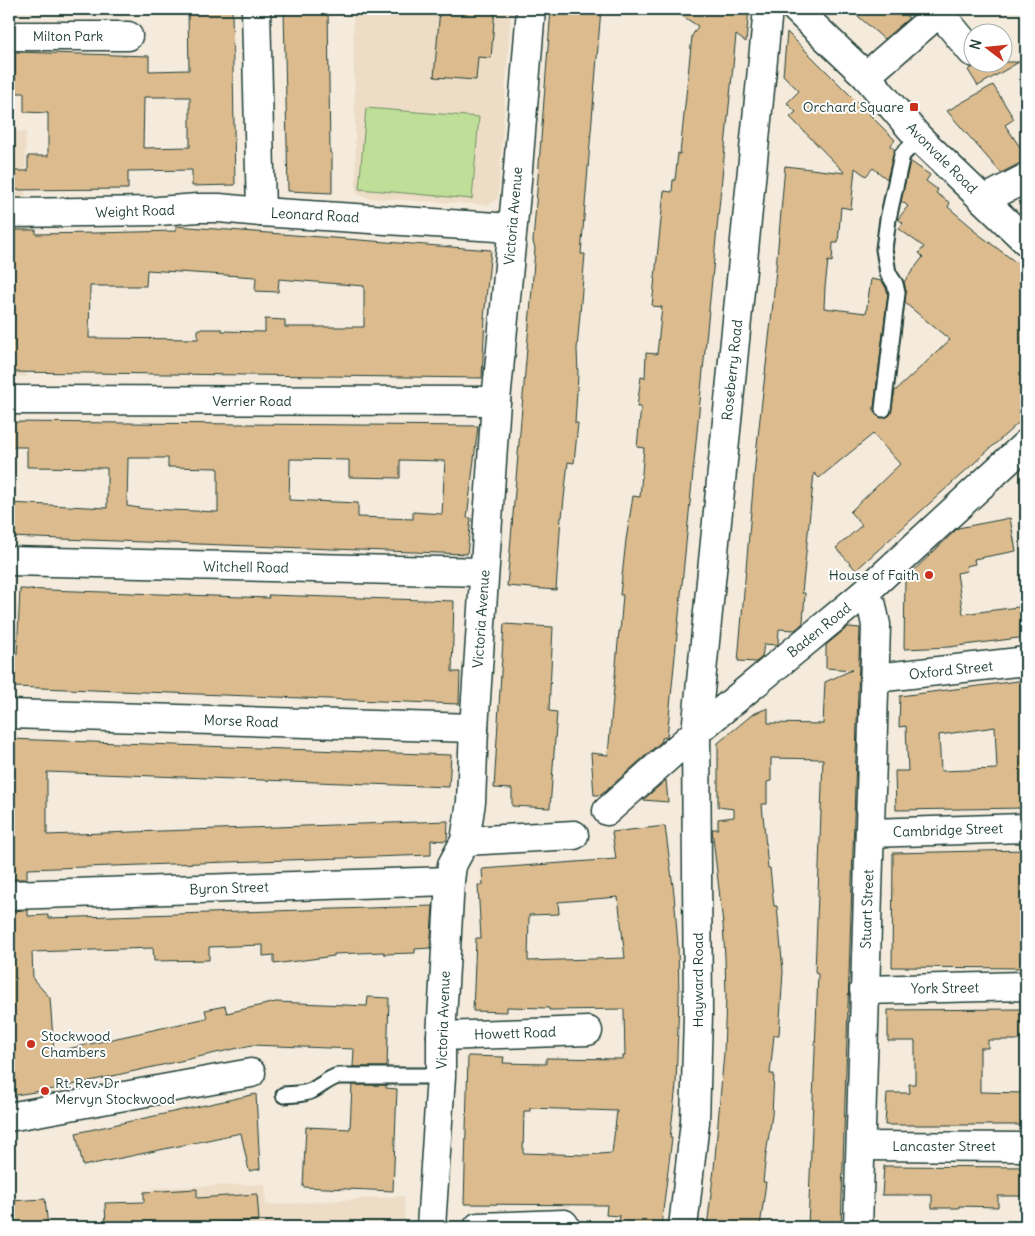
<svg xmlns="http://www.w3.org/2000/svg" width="1035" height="1236" viewBox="0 0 1035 1236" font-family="Delius,sans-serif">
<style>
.built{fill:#edddc6}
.green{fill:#bfdf98;stroke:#6f8e66}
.building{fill:#dcbc8f;stroke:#1f3d34;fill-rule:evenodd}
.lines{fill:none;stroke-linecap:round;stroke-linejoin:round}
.lane-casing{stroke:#1f3d34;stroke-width:19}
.street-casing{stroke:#1f3d34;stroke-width:31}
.lane{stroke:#fff;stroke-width:15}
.street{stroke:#fff;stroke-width:28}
.poi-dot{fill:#c8321e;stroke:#fff;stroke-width:2}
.labels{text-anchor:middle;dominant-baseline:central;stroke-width:4;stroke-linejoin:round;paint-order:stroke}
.street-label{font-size:14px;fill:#1f3d34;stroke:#fff}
.poi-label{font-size:14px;fill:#1f3d34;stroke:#fff;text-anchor:end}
</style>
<rect width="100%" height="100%" fill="#f4ebdd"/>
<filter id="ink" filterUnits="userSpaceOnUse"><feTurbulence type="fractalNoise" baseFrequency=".02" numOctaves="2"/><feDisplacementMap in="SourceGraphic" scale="10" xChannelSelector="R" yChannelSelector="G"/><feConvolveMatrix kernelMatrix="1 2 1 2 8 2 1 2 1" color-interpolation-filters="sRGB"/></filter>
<g filter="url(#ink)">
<!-- built -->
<g class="built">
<polygon points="9,9 14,131 26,132 25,197 33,232 26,305 27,377 9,376"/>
<polygon points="353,9 511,9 498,198 489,205 368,198 356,193"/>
<polygon points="265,1184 266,1205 404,1196 405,1227 154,1227 152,1188"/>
</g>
<!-- green -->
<polygon class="green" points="366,108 479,117 472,199 359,189"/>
<!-- building -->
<g class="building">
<path d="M188,9H232L235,185L192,186V170L128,171V189L9,190V171H28V156H48V113L24,112V93H15V52L149,56V71L189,70ZM144,97H190V147L143,148Z"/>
<polygon points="284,9 328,9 330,153 332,153 332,193 288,191"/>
<polygon points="440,9 495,9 491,58 478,57 476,80 434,77"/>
<polygon points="551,9 601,9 581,254 585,254 577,349 578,375 575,423 578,423 574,463 568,462 562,517 561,517 556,590 507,586 532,289 535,248 533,242"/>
<polygon points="671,9 749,9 746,42 736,35 667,737 662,738 662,741 601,795 594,795 591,753 608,755 619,631 620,632 623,595 620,595 626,540 633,496 640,497 642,473 644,448 637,447 641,407 637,407 641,377 645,378 646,353 657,354 662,307 652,306 664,191 672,192 673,180 675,180 678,153 680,154 692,36 698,26"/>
<polygon points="850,9 898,9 909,18 884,39"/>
<polygon points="787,32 895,140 890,146 895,150 887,179 873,168 866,176 855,168 851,209 841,207 838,243 833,243 832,262 828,261 825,287 824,308 866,313 871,279 882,281 886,288 888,293 874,408 875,413 881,418 890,415 895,391 950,340 905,303 906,291 904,282 923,257 919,253 924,247 899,229 903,223 898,219 908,206 901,201 910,161 930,175 926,181 938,190 936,193 950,203 948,207 974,229 973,230 1026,270 1026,416 856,570 836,548 862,525 850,512 900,464 873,434 819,478 814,473 802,593 805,593 803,623 795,630 779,629 778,644 777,645 764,644 762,657 756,662 738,661 756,454 773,303 785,166 845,173 790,117 796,112 787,103 799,91 783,75"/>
<polygon points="983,62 1019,62 978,86 968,70"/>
<polygon points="993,85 1014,119 1005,125 1026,156 1026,160 1001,173 947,111"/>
<path d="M176,226L491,250L484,318H485L482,378L9,372V230H36V234L95,233L176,231ZM147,270L256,277L255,291L278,292L279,279L364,286V327H285V320L265,319V332L222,331V329H198V339L89,338L90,286H146Z"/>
<path d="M9,422L478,426L467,518H471L467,554L9,537V503L107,508V468L27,467V447H9ZM128,458H168V467L218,468V512L145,509L127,506ZM290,459L349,460V477L400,478V460L445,461L442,514L413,512V519L358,517V503L289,500Z"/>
<polygon points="1010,518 1016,551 974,559 975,564 966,566 967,571 957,573 963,614 1026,606 1026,637 949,647 904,649 905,579 958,528"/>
<polygon points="20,589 269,598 268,595 454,601 452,672 460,672 459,704 14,687 15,655 17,655"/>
<polygon points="504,624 553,627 549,711 557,712 550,808 512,806 512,789 494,788"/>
<polygon points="848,627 860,628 841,1227 808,1227 818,974 815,973 823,759 771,758 771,781 767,782 767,804 762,804 768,868 770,868 774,906 777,906 783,971 779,1035 774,1035 770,1074 774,1074 772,1115 766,1154 763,1182 766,1182 760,1227 707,1227 714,1169 724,1053 726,996 725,958 723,924 712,829 718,829 718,819 734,817 734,809 718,807 718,743 753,714 768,708 768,723 823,724 825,682 852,670 826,668 826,645"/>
<path d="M1026,680V808L896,810L895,771H908L906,726L899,727L900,696ZM995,727L997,769L941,771L939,735Z"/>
<polygon points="9,739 451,755 449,787 47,772 47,835 448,821 447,841 431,840 431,855 27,869 27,879 9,879"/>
<polygon points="666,780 668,802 643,800"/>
<path d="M665,826L674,894L678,945L679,997L676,1085L670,1138H672L661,1227H618L620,1216L606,1215L607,1205L464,1204L468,1056L504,1057L503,1063L546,1064V1058L623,1059V1056H625L624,1009L549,1010V1008L507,1007V1012L473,1011L476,938H481L478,885H483L482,869L616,859L612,832ZM618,897L625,958L528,961L529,915L559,914L558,902ZM530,1108L617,1111L612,1153L587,1155L523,1153L524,1111H530Z"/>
<polygon points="1026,850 1026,881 1023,881 1023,889 1022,938 1026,938 1026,968 892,967 893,853"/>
<polygon points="433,906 430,948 415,949 415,953 384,954 384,952 334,954 334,956 274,964 274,955 263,956 263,945 209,947 209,960 154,961 153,948 32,952 33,979 50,998 54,1052 207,1018 205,1010 225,1006 227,1013 276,1002 367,1006 368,997 389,998 387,1067 353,1067 354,1049 252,1045 54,1089 9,1096 9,911 28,910 28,916 48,915 48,918"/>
<polygon points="1026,1009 1026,1040 988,1040 988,1048 980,1048 980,1092 1026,1093 1026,1125 885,1125 887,1093 910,1093 909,1084 915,1084 915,1041 888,1041 888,1010"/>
<polygon points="352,1085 386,1085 386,1088 397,1089 393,1191 303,1187 306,1127 350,1129"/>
<polygon points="256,1094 260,1169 249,1171 241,1133 83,1166 76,1133"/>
<polygon points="884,1166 1026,1167 1026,1196 998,1196 998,1207 959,1206 959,1208 932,1208 932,1195 882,1195"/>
<polygon points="197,1189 197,1198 257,1194 259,1220 199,1224 199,1227 106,1227 105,1203 144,1202 144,1192"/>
<polygon points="45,1199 48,1227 9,1227 9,1201"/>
</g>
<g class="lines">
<defs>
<g id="lane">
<polyline points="883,409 897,293 895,284 888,273 884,249 888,219 902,155 919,138"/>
<path d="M284,1095C293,1094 304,1095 313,1090C322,1085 328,1079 338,1076H441"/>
</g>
<g id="street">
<polyline points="256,9 261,212"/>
<polyline points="796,9 866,76 919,138 1026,241"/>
<polyline points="939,12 972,52"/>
<polyline points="9,36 128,36"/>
<polyline points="866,76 943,9"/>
<polyline points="984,200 1026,178"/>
<polyline points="9,213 158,211 198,208 219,208 261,212 512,228"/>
<polyline points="9,400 496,401"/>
<polyline points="9,561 484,572"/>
<polyline points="876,678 1026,661"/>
<polyline points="9,714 474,728"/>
<polyline points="607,811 696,732 862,595 1026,444"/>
<polyline points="870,833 1026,828"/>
<polyline points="465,841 574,835"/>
<polyline points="9,895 450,881"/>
<polyline points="864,990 1026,986"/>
<polyline points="441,1036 588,1031"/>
<polyline points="9,1117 251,1073"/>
<polyline points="861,1146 1026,1147"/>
<polyline points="431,1227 441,1076 441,1036 450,881 452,865 465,841 471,802 474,728 496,401 516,193 531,9"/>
<polyline points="478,1227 564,1224"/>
<polyline points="683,1227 695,1122 698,1014 696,732 768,9"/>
<polyline points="858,1227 876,625 872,606 862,595"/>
</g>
</defs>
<!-- lane casing -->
<use href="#lane" class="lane-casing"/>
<!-- street casing -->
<use href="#street" class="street-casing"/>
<!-- lane -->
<use href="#lane" class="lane"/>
<!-- street -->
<use href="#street" class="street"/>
</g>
</g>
<!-- markers -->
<g class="poi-dot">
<rect x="909" y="102" width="10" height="10" rx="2.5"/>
<circle cx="929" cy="575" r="5"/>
<circle cx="31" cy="1044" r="5"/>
<circle cx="45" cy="1091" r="5"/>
</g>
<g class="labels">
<!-- street labels -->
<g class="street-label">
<text x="68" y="36">Milton Park</text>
<text transform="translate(942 158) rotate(45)">Avonvale Road</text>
<text transform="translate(135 211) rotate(-2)">Weight Road</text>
<text transform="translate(315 215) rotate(3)">Leonard Road</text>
<text transform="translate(513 216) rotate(-85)">Victoria Avenue</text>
<text transform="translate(732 370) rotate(-84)">Roseberry Road</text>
<text x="252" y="401">Verrier Road</text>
<text transform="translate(246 567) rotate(1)">Witchell Road</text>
<text transform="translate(481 619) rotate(-86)">Victoria Avenue</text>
<text transform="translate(819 630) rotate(-39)">Baden Road</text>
<text transform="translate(951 670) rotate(-6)">Oxford Street</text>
<text transform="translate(241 721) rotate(2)">Morse Road</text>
<text transform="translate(948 830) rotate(-2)">Cambridge Street</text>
<text transform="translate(229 888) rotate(-2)">Byron Street</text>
<text transform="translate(867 909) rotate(-88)">Stuart Street</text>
<text transform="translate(698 980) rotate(-90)">Hayward Road</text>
<text transform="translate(945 988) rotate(-1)">York Street</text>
<text transform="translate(443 1020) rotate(-88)">Victoria Avenue</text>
<text transform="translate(515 1033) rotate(-2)">Howett Road</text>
<text x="944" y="1146">Lancaster Street</text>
</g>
<!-- poi labels -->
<g class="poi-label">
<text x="904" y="107">Orchard Square</text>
<text x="919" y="575">House of Faith</text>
<text x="41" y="1036" text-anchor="start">Stockwood<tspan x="41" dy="16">Chambers</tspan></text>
<text x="55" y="1083" text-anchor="start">Rt. Rev. Dr<tspan x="55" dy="16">Mervyn Stockwood</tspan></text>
</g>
</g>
<!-- margin -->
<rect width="1035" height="1236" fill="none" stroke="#fff" stroke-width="30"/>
<rect x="15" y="15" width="1005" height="1206" fill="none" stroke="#1f3d34" stroke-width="2" filter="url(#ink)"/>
<!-- north arrow -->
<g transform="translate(988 48) rotate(286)"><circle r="24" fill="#ffffff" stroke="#a5b1ae"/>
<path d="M0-4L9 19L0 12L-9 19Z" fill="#c8321e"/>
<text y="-8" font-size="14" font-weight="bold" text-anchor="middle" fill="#1f3d34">N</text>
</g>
</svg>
